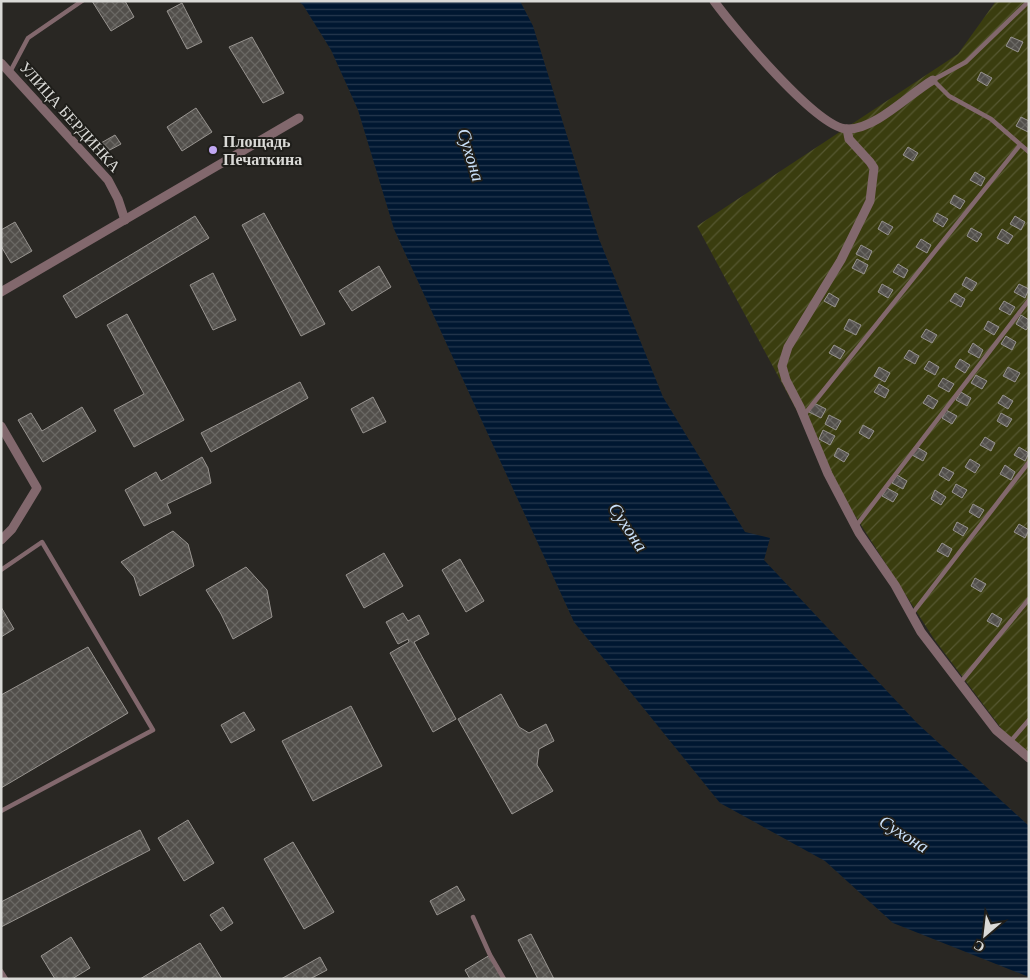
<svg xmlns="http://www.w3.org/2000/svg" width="1030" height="980" viewBox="0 0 1030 980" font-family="'Times New Roman',serif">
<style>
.garden{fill:url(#garden-furrows)}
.water{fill:url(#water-rules)}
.building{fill:url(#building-cross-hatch);stroke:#989490}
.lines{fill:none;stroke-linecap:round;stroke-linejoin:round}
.service{stroke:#82686d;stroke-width:4.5}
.minor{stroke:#82686d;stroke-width:9}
.poi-dot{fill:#c1a8f3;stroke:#1f1e1a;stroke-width:2}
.labels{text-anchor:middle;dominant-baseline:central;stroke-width:4;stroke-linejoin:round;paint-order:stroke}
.street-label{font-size:16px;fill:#dadad7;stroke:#1f1e1a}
.poi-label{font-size:16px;font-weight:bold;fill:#dadad7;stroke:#1f1e1a;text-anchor:start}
.water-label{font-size:18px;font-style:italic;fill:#cbe2fb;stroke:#1f1e1a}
</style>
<defs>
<pattern id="garden-furrows" width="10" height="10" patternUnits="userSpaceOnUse" patternTransform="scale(1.25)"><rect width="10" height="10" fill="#3a3d0f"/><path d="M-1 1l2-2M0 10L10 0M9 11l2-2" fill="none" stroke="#565831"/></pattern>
<pattern id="water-rules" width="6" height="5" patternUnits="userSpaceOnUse" patternTransform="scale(1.25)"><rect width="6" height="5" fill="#001731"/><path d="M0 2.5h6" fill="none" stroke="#25384e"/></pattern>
<pattern id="building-cross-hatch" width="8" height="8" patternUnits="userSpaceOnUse" patternTransform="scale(1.25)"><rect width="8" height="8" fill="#524f4b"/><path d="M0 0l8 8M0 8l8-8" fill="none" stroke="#6a6864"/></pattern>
</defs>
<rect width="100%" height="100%" fill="#292723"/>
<!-- garden -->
<polygon class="garden" points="996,1 1029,1 1029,754 1007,736 934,639 845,500 697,226 958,54"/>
<!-- water -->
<polygon class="water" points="298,1 520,1 533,26 599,239 663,397 745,532 770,538 764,560 917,723 1029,826 1029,977 893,923 825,861 720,803 574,622 394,229 358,110 345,81 331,50 303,5"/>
<!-- building -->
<g class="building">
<polygon points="92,1 125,1 134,17 111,31"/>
<polygon points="182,3 202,42 187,49 167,11"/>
<polygon points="252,37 284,93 263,103 229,47"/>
<polygon points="1011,37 1023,42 1018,52 1006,46"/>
<polygon points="981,72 992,78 987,86 977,80"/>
<polygon points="196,108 212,132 182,151 167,127"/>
<polygon points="1021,117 1029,121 1028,132 1016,126"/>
<polygon points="115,135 121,144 106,152 101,143"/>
<polygon points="908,147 918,153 913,161 903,155"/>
<polygon points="975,172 985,178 981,186 970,180"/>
<polygon points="954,195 965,201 960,209 950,203"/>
<polygon points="264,213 325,324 301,336 242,225"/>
<polygon points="937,213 948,219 943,227 933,221"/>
<polygon points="195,216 209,238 76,318 63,296"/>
<polygon points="1015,216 1025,222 1021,230 1010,224"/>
<polygon points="882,221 893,227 888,235 878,229"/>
<polygon points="15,222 32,251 11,263 1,246 1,230"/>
<polygon points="971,228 982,234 977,242 967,236"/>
<polygon points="1002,229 1013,236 1008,244 997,238"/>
<polygon points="921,239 931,245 927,253 916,247"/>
<polygon points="861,245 872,251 868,260 856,254"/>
<polygon points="857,259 868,265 864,274 852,268"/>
<polygon points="898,264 908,270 904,278 893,272"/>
<polygon points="379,266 391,287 352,311 339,291"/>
<polygon points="213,273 236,320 213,330 190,285"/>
<polygon points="966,277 977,283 972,291 962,285"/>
<polygon points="882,284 893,290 888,298 878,292"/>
<polygon points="1019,284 1029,289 1025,298 1014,292"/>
<polygon points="829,293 839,299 835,307 824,301"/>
<polygon points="955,293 965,299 961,307 950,301"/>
<polygon points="1004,301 1015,307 1010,315 999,309"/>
<polygon points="127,314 184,420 134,447 114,410 144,394 107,325"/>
<polygon points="1021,315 1029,320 1029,326 1026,330 1016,324"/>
<polygon points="849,319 861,325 856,335 844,329"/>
<polygon points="988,321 999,327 994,335 984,329"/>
<polygon points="926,329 937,335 932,343 921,337"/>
<polygon points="1006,336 1016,342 1012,350 1001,344"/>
<polygon points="973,343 983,350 979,358 968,352"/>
<polygon points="834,345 845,351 840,359 829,353"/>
<polygon points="909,350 919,356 915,364 904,358"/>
<polygon points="960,359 970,365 965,373 955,367"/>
<polygon points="929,361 939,367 935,375 924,369"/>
<polygon points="879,367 890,373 885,382 874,376"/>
<polygon points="1008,367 1020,373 1015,382 1003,376"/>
<polygon points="976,375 987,381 982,389 971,383"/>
<polygon points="943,378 954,384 949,392 938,386"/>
<polygon points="300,382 308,398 211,452 201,433"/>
<polygon points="879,384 889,390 885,398 874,392"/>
<polygon points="961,392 971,398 967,406 956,400"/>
<polygon points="928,395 938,401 933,409 923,403"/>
<polygon points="1003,395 1013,401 1008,409 998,403"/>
<polygon points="373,397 386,422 363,433 351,409"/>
<polygon points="814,403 826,409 821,418 809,412"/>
<polygon points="82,407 96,431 43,462 18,420 31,413 42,431"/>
<polygon points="946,410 957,416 952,424 942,418"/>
<polygon points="1001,413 1012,419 1007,427 997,421"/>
<polygon points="829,415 841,421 836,430 825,424"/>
<polygon points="863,425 874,431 869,439 859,433"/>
<polygon points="823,430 835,436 830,445 819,439"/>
<polygon points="985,437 995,443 991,451 980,445"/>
<polygon points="917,447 927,453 923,461 912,455"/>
<polygon points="1019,447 1029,453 1025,461 1014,455"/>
<polygon points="838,448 849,454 844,462 834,456"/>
<polygon points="202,457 208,468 211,483 167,504 171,513 144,526 125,490 156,472 161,481"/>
<polygon points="970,459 980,465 975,473 965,467"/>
<polygon points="1005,465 1015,472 1011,480 1000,474"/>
<polygon points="943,467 954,473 949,481 939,475"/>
<polygon points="897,475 907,481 903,489 892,483"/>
<polygon points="956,484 967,490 962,498 952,492"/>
<polygon points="887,488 898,494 893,502 882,496"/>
<polygon points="935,490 946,497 941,505 931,499"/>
<polygon points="973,504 984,510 979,518 969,512"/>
<polygon points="957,522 968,528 963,536 953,530"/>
<polygon points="1019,524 1029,530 1025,538 1014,532"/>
<polygon points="173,531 188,544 194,566 140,596 134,577 121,562"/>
<polygon points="942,543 952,549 948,557 937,551"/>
<polygon points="384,553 403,586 364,608 346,575"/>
<polygon points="460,559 484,601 466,612 442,570"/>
<polygon points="246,567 267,590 272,617 233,639 221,614 206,590"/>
<polygon points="975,578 986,584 981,592 971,586"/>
<polygon points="1,607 14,629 1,637"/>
<polygon points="403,613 408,621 419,615 429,634 414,642 456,719 433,732 390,653 409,642 408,639 398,644 386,622"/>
<polygon points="992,613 1002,619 998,627 987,621"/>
<polygon points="88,647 128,713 1,788 1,695"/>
<polygon points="501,694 519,727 529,733 546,724 554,741 539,749 537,765 553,791 512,814 458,719"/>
<polygon points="351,706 382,766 313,801 282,741"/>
<polygon points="244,712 255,730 231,743 221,725"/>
<polygon points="188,820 214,863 184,881 158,838"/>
<polygon points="140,830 150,850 1,927 1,902"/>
<polygon points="293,842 334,912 304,929 264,859"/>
<polygon points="457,886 465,900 437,915 430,901"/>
<polygon points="223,907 233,923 221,931 210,915"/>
<polygon points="531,934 554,979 538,979 518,940"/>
<polygon points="71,937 90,968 72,979 55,979 41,956"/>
<polygon points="200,943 222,979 140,979"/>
<polygon points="490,955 504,979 470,979 465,970"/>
<polygon points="320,957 327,970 310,979 281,979"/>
</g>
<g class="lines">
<!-- service -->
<g class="service">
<polyline points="1029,1 966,62 933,80 949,96 991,119 1029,152"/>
<polyline points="10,72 28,38 82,1"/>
<polyline points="804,415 1020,145"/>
<polyline points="856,526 1029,300"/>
<polyline points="1,570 42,542 153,730 1,811"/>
<polyline points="912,614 1029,462"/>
<polyline points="960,683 1029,599"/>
<polyline points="1010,742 1029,720"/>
<polyline points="473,917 490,955 504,979"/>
<polyline points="1,971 6,979"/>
</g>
<!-- minor -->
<g class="minor">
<path d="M714,1C733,27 818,130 848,129C876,129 909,94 933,80"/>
<polyline points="1,63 108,180 118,199 125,220"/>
<polyline points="847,129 849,139 870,162 874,168 870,201 841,260 788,347 782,366 786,380 800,407 828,474 859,533 895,585 921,632 996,730 1029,758"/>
<polyline points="1,292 299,118"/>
<polyline points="1,426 37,488 12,529 1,540"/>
</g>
</g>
<!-- markers -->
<circle class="poi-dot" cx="213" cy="150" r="5"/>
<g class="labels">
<!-- street labels -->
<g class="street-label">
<text transform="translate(70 117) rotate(48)">УЛИЦА БЕРДИНКА</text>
</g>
<!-- poi labels -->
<g class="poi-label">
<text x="223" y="141">Площадь<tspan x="223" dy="18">Печаткина</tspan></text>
</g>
<!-- water labels -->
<g class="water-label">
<text transform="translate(471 155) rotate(73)">Сухона</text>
<text transform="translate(628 527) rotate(56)">Сухона</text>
<text transform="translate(904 834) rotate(32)">Сухона</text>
</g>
</g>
<!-- border -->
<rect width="1030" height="980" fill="none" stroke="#dadad7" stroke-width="5"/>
<!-- north arrow -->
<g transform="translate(985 935) rotate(208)" stroke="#1f1e1a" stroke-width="4" paint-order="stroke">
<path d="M0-4L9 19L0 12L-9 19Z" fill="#dadad7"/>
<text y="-8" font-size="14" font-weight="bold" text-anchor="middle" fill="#dadad7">С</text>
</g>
</svg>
